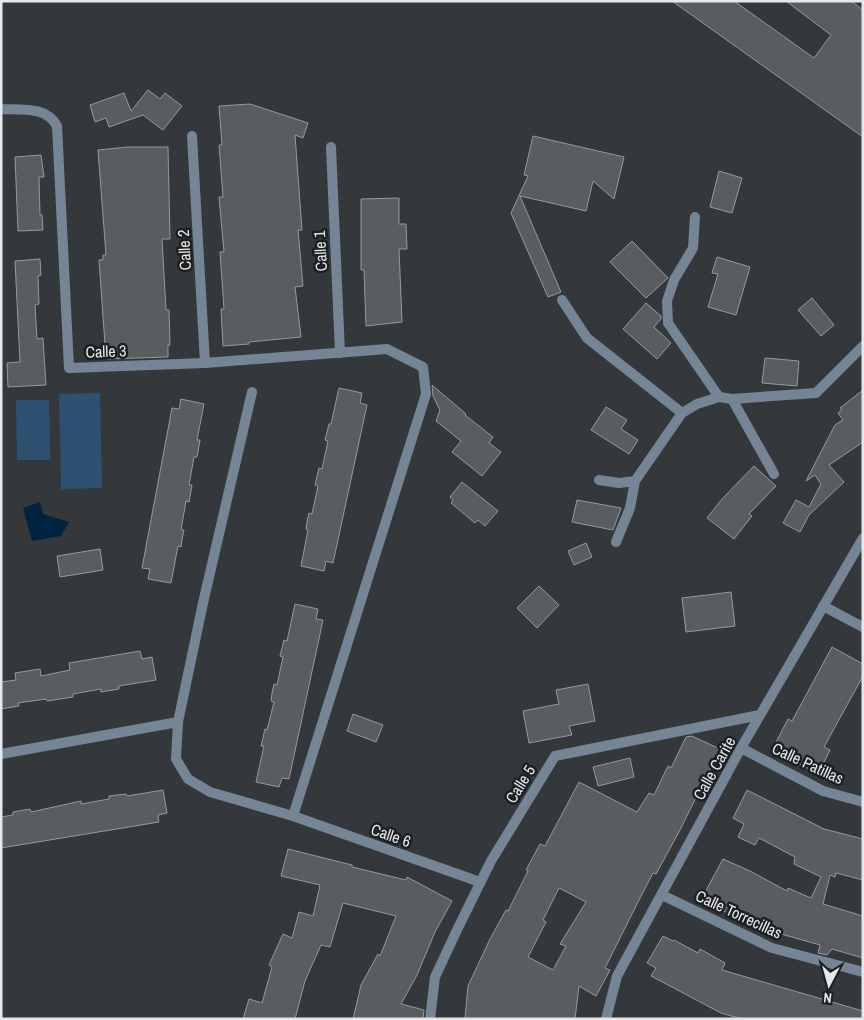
<svg xmlns="http://www.w3.org/2000/svg" width="864" height="1020" viewBox="0 0 864 1020" font-family="'Archivo Narrow',sans-serif">
<style>
.green{fill:#2e5171}
.water{fill:#002340}
.building{fill:#595d60;stroke:#96999d;fill-rule:evenodd}
.lines{fill:none;stroke-linecap:round;stroke-linejoin:round}
.street{stroke:#758595;stroke-width:10}
.labels{text-anchor:middle;dominant-baseline:central;stroke-width:5;stroke-linejoin:round;paint-order:stroke}
.street-label{font-size:16px;fill:#e6e8ea;stroke:#1e1f21}
</style>
<rect width="100%" height="100%" fill="#35383b"/>
<!-- green -->
<g class="green">
<polygon points="100,393 102,488 61,489 59,394"/>
<polygon points="16,400 49,400 50,460 17,460"/>
</g>
<!-- water -->
<polygon class="water" points="40,502 43,514 69,522 61,536 32,541 23,508"/>
<!-- building -->
<g class="building">
<polygon points="672,1 734,1 814,58 831,35 786,1 851,1 863,10 863,137"/>
<polygon points="148,90 160,99 165,93 182,106 163,130 143,115 109,127 106,118 95,122 90,105 124,93 131,111"/>
<polygon points="250,104 308,123 303,138 295,135 302,230 298,230 303,286 295,287 301,337 249,342 249,344 223,346 221,309 224,309 220,252 224,252 219,197 223,197 219,145 222,145 219,106"/>
<polygon points="533,136 624,157 614,199 593,181 586,211 520,196 561,292 548,297 511,213 528,176 524,175"/>
<polygon points="128,147 168,147 170,239 162,239 166,310 169,310 170,345 168,345 168,357 106,359 99,260 103,260 103,255 106,255 98,150"/>
<polygon points="41,155 44,177 39,177 40,215 42,215 43,230 18,231 15,157"/>
<polygon points="719,171 742,178 732,213 710,207"/>
<polygon points="399,198 399,224 406,224 407,249 399,249 402,322 366,326 364,270 361,270 361,199"/>
<polygon points="632,241 668,278 646,298 610,262"/>
<polygon points="717,257 750,267 736,315 708,307 718,274 712,273"/>
<polygon points="40,259 41,275 38,276 39,304 35,305 37,339 43,338 46,385 8,387 7,363 20,362 15,261"/>
<polygon points="812,298 834,325 821,336 798,310"/>
<polygon points="646,303 661,316 661,319 654,327 671,343 657,359 623,329"/>
<polygon points="765,358 799,361 797,386 762,383"/>
<polygon points="432,385 466,414 465,415 493,437 489,443 501,452 482,476 452,452 461,441 436,421 440,410 433,396"/>
<polygon points="339,388 362,393 360,403 367,405 333,563 326,561 324,571 301,566 308,530 306,529 307,522 309,513 312,514 318,486 315,485 319,468 322,469 328,441 325,440 329,424 331,424"/>
<polygon points="863,390 863,442 829,465 844,482 809,515 800,532 783,523 796,500 809,507 821,484 815,475 806,481 835,425 843,420 838,413 842,410 840,408"/>
<polygon points="181,399 204,404 197,440 200,440 197,457 194,457 189,485 192,485 189,502 186,501 181,530 184,530 182,539 181,547 178,546 171,583 148,579 150,569 142,568 172,408 179,409"/>
<polygon points="606,407 627,420 621,429 638,440 629,454 591,430"/>
<polygon points="754,466 776,486 749,514 752,516 734,539 707,518 722,499"/>
<polygon points="462,482 498,511 485,526 478,520 475,523 451,503 453,500 450,497"/>
<polygon points="577,500 621,508 613,530 572,522"/>
<polygon points="586,543 592,557 574,565 568,551"/>
<polygon points="100,549 103,570 60,577 57,556"/>
<polygon points="539,586 559,605 537,628 517,608"/>
<polygon points="731,592 735,626 686,632 682,598"/>
<polygon points="295,604 318,609 316,619 323,620 289,779 282,778 279,787 256,782 264,746 261,746 265,729 267,730 274,702 271,701 272,693 274,684 277,685 283,657 280,656 284,640 287,641"/>
<polygon points="832,647 863,664 863,676 824,747 830,750 821,768 814,764 811,770 772,750 788,719 792,721"/>
<polygon points="140,651 142,659 152,657 156,680 119,686 119,689 101,692 101,689 73,694 73,697 47,701 46,699 18,703 19,706 1,709 1,682 16,680 15,673 40,669 41,676 70,670 69,663"/>
<polygon points="588,684 595,721 569,726 572,735 529,743 523,711 559,704 556,690"/>
<polygon points="353,714 383,725 376,742 347,731"/>
<path d="M692,736L720,749L680,830L656,874L653,873L638,902L605,968L610,970L596,996L579,986L575,1019H465L468,986L490,939L506,910L508,911L528,871L526,870L540,844L545,846L579,782L637,812L649,793L654,795L668,766L671,768L686,737ZM559,888L586,902L560,944L566,946L553,970L528,957L546,922L543,920Z"/>
<polygon points="630,758 634,777 598,786 593,767"/>
<polygon points="163,790 167,813 158,815 159,822 1,848 1,817 13,815 13,812 30,809 31,812 81,801 81,804 109,799 109,796 126,794 127,796"/>
<polygon points="747,790 824,829 863,839 863,880 836,873 835,877 830,875 823,904 863,916 863,958 832,949 827,955 818,953 820,945 767,930 750,920 747,925 702,898 723,859 750,871 787,891 788,888 811,898 821,877 794,864 795,857 759,838 755,845 738,837 744,824 733,818"/>
<polygon points="288,849 352,865 352,867 406,880 407,877 452,901 435,932 417,975 401,1004 424,1010 423,1019 353,1019 361,985 378,954 380,956 396,916 343,903 330,947 321,945 305,981 295,1019 243,1019 249,999 262,1003 272,967 269,965 283,934 292,938 299,912 313,916 320,885 281,876"/>
<polygon points="663,936 673,941 674,940 698,953 700,949 725,963 722,970 863,1011 863,1019 742,1019 721,1013 651,976 656,968 647,963"/>
</g>
<g class="lines">
<!-- street -->
<g class="street">
<path d="M1,109C22,110 46,106 57,126L69,368L205,363L387,349L423,367L426,394L293,816"/>
<polyline points="192,136 205,363"/>
<polyline points="331,147 340,353"/>
<polyline points="695,217 693,248 674,280 667,301 668,323 719,397"/>
<polyline points="562,300 587,338 682,413"/>
<polyline points="252,392 203,603 178,722 176,759 188,779 210,792 293,816 480,882"/>
<polyline points="732,399 774,474"/>
<polyline points="599,480 619,483 635,481 682,413 697,404 719,397 732,399 816,393 863,346"/>
<polyline points="616,542 630,508 635,481"/>
<polyline points="823,606 863,627"/>
<polyline points="741,748 823,791 863,802"/>
<polyline points="1,754 178,722"/>
<polyline points="662,895 772,948 863,972"/>
<polyline points="430,1019 435,977 457,930 491,861 555,756 760,715"/>
<polyline points="606,1019 617,976 741,748 863,538"/>
</g>
</g>
<g class="labels">
<!-- street labels -->
<g class="street-label">
<text transform="translate(184 250) rotate(-93)">Calle 2</text>
<text transform="translate(320 251) rotate(-93)">Calle 1</text>
<text transform="translate(106 351) rotate(-2)">Calle 3</text>
<text transform="translate(808 763) rotate(25)">Calle Patillas</text>
<text transform="translate(714 768) rotate(-61)">Calle Carite</text>
<text transform="translate(520 784) rotate(-58)">Calle 5</text>
<text transform="translate(391 835) rotate(19)">Calle 6</text>
<text transform="translate(739 914) rotate(25)">Calle Torrecillas</text>
</g>
</g>
<!-- border -->
<rect width="864" height="1020" fill="none" stroke="#e6e8ea" stroke-width="5"/>
<!-- north arrow -->
<g transform="translate(829 985) rotate(186)" stroke="#1e1f21" stroke-width="4" paint-order="stroke">
<path d="M0-4L9 19L0 12L-9 19Z" fill="#e6e8ea"/>
<text y="-8" font-size="14" font-weight="bold" text-anchor="middle" fill="#e6e8ea">N</text>
</g>
</svg>
